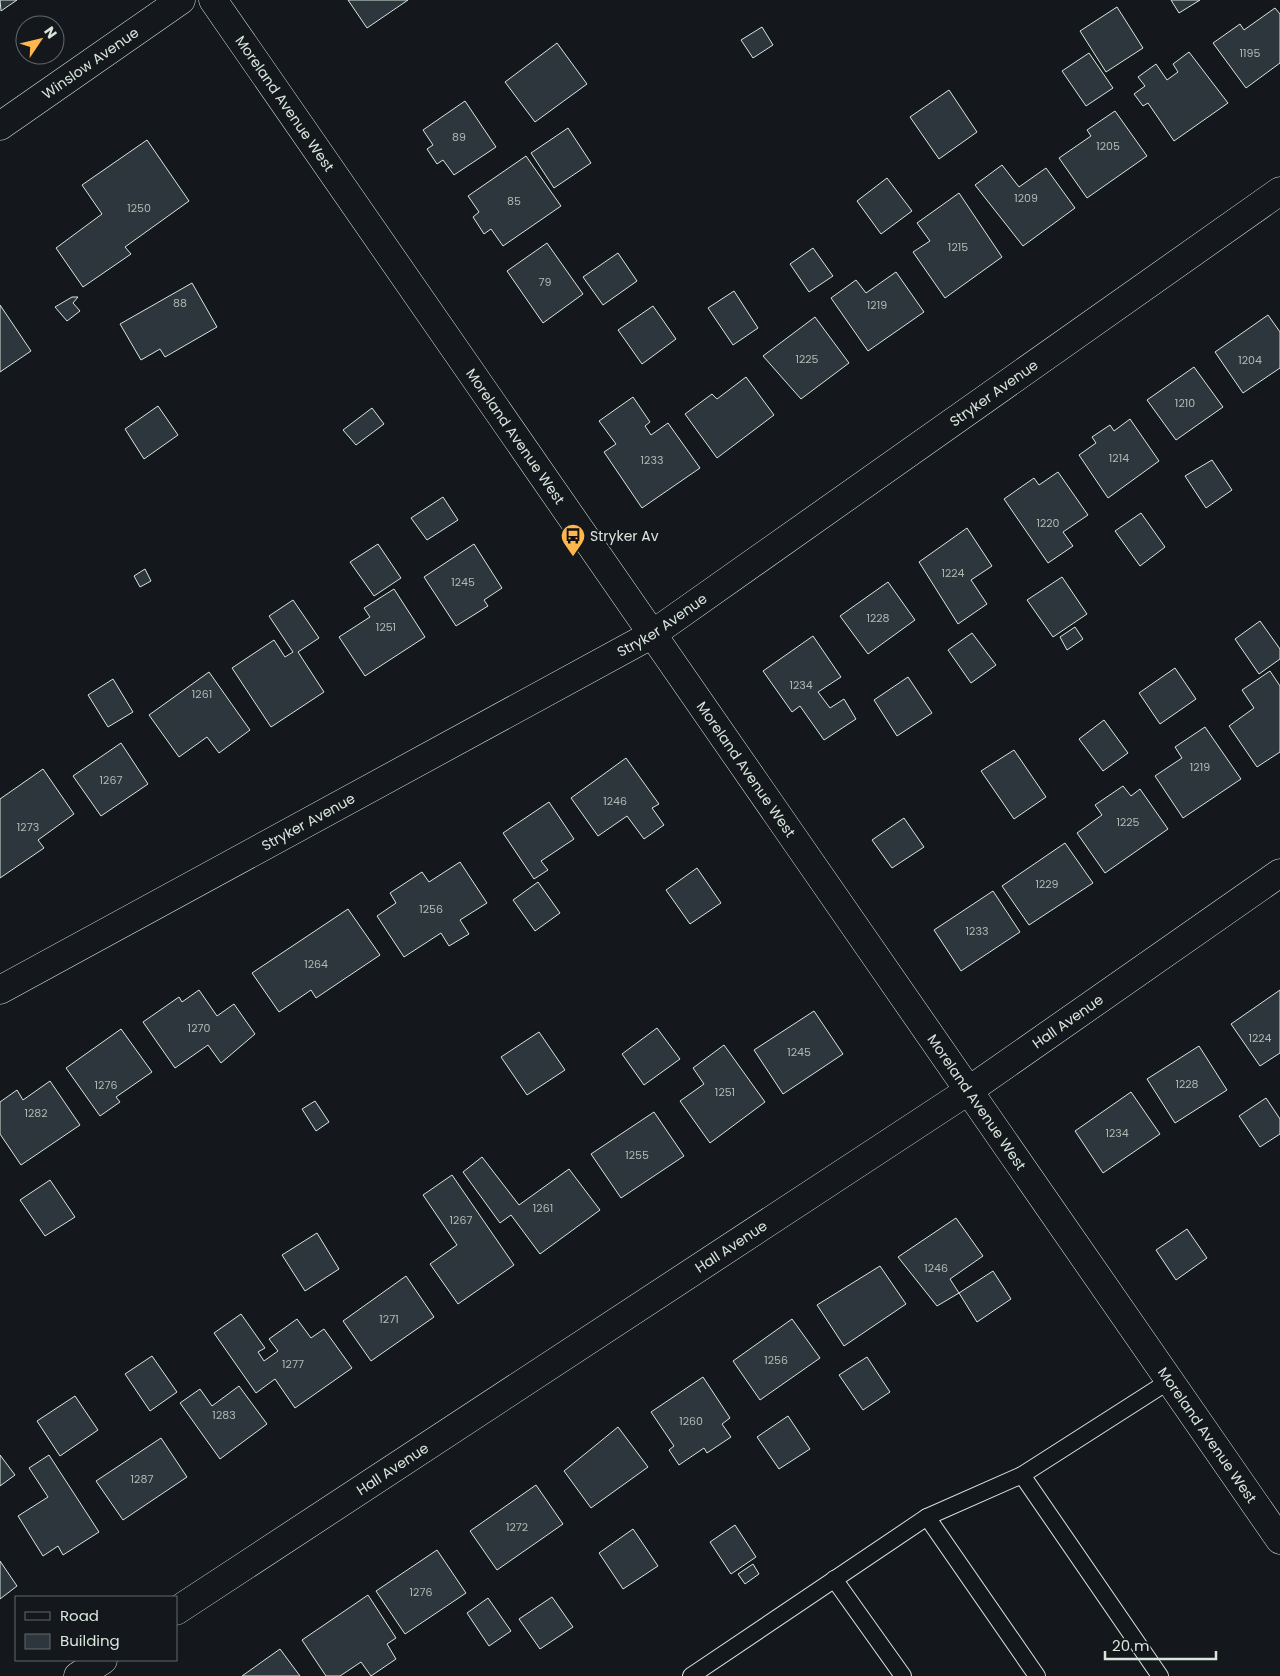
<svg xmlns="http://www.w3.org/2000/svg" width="1280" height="1676" viewBox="0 0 1280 1676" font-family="Poppins,sans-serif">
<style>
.building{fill:#2c363c;stroke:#d8e6dc}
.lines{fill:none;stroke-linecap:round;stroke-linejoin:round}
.service-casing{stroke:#d8e6dc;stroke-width:18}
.minor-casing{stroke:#d8e6dc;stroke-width:29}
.tertiary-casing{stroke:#d8e6dc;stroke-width:29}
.service{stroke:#14181c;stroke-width:16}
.minor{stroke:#14181c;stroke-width:28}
.tertiary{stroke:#14181c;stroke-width:28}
.labels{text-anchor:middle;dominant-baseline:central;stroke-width:4;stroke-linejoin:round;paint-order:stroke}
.number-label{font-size:11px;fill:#adbab4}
.street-label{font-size:14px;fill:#d8e6dc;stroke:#14181c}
.poi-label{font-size:14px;fill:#d8e6dc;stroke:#14181c;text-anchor:start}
</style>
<rect width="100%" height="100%" fill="#14181c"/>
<!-- building -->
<g class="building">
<polygon points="0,0 17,0 1,11"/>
<polygon points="348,0 408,0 367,28"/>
<polygon points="1171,0 1200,0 1179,13"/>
<polygon points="1117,7 1143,48 1106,72 1080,31"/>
<polygon points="1275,8 1280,14 1280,63 1246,88 1213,43 1240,24 1244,30"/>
<polygon points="762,27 773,45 753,58 741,40"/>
<polygon points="557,43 587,84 535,122 505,82"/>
<polygon points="1189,52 1228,103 1174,141 1148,103 1143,106 1134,94 1145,86 1138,77 1156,64 1167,80 1178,72 1173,64"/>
<polygon points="1089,53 1113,88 1086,106 1062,71"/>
<polygon points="949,90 977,132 939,159 910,117"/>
<polygon points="465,101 496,147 454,175 443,160 437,164 427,149 433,145 423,130"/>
<polygon points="1115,111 1147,156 1087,198 1059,158 1091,136 1087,130"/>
<polygon points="568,128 591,163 554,188 531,153"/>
<polygon points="147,140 189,201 125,247 131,254 83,287 56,248 102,214 82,185"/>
<polygon points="526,156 561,206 503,246 491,229 484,234 473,217 479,212 468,196"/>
<polygon points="1002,165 1019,187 1046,168 1075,208 1023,246 975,185"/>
<polygon points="887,178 912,211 881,234 857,201"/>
<polygon points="959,193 1002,257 945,298 913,252 930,241 917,223"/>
<polygon points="547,243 583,294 543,323 507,271"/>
<polygon points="813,248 833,276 809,292 790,264"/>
<polygon points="618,253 637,281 603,305 583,277"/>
<polygon points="896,272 924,312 868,351 831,298 856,280 866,293"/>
<polygon points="192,283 217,327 165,357 160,349 141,360 120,324"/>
<polygon points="734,291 758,328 733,345 708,308"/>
<polygon points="72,297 78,297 73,303 80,311 67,321 55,307"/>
<polygon points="0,305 31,351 0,372"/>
<polygon points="653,306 676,339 642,364 618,330"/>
<polygon points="1268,315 1280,332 1280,368 1243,393 1215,352"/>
<polygon points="815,317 849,363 801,399 763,356"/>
<polygon points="1194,367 1223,407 1176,440 1147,400"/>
<polygon points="746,377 774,415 717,458 685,414 712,394 717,399"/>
<polygon points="633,397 650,422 645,426 651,435 668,423 700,468 642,508 604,452 616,444 599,421"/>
<polygon points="158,406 178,435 144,459 125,429"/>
<polygon points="372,408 384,424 356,445 343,430"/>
<polygon points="1130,419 1159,461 1108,498 1079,455 1096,443 1092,437 1110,425 1114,431"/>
<polygon points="1212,460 1232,490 1206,508 1185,476"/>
<polygon points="1058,472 1088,515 1063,532 1073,546 1048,563 1004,499 1034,478 1039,485"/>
<polygon points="443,497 458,520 427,540 411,518"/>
<polygon points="1141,513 1165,547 1140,566 1115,531"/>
<polygon points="967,528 992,566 971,580 987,604 958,624 919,562"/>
<polygon points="378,544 401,578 374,596 350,562"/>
<polygon points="474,544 502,588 484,600 488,606 456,626 424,577"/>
<polygon points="145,569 151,581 140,587 134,576"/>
<polygon points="1062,577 1087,614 1053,637 1027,600"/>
<polygon points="888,582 915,620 868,654 840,616"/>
<polygon points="394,589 425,637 365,676 339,637 370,617 364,608"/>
<polygon points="293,600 319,638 298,652 324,692 271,727 232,668 274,640 285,657 293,652 269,616"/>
<polygon points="1260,621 1280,649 1280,659 1259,674 1235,639"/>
<polygon points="1075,627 1083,639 1067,650 1060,637"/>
<polygon points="972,633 996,665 971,683 948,650"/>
<polygon points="813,636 841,677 818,692 830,708 844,699 856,719 824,740 800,706 792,712 763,671"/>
<polygon points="1175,668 1196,699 1160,724 1139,693"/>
<polygon points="1270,671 1280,686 1280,752 1257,767 1229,726 1254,708 1242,690"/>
<polygon points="209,672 250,730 219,753 207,737 179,757 149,715"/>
<polygon points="908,677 932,713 897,736 874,700"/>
<polygon points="113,679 133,712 108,727 88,695"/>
<polygon points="1104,720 1128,753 1103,771 1079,739"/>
<polygon points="1205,727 1241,779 1183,818 1155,776 1182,758 1175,747"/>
<polygon points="121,743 148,784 101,816 73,776"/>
<polygon points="1014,750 1046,797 1014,819 981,771"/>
<polygon points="626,758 659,804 652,808 664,825 644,839 627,816 598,836 571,798"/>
<polygon points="43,769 74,814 38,840 44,848 0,878 0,799"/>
<polygon points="1123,786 1131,796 1140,789 1168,829 1105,873 1077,833 1102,815 1095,805"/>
<polygon points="549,802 574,839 541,861 548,870 534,879 503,833"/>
<polygon points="904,818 924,847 892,868 872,840"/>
<polygon points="1065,843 1093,883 1029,925 1002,886"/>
<polygon points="460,862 487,903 460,920 469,934 449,946 441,933 404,957 377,916 396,903 390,893 422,872 429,882"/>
<polygon points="697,868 721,903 690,924 666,890"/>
<polygon points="538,882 560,913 535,931 513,900"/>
<polygon points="993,891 1020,932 961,971 934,930"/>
<polygon points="348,909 380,955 316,998 311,990 279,1012 252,973"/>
<polygon points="199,990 217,1016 234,1004 255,1034 221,1063 208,1045 175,1068 143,1022 179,997 182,1002"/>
<polygon points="1280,990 1280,1053 1260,1066 1231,1024"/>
<polygon points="814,1011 843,1054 783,1094 754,1050"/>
<polygon points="657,1028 680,1059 644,1085 622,1054"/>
<polygon points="121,1029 152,1072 116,1097 120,1102 100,1116 66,1068"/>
<polygon points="539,1032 565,1070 527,1095 501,1057"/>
<polygon points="724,1045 765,1102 710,1143 680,1101 704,1084 693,1068"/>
<polygon points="1199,1046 1227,1090 1175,1123 1147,1079"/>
<polygon points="50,1081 80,1125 21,1165 0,1134 0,1102 17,1090 23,1100"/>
<polygon points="1131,1092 1160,1134 1103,1173 1075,1131"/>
<polygon points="1266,1098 1280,1119 1280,1134 1260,1147 1239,1116"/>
<polygon points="315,1101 329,1122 316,1131 302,1109"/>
<polygon points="654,1112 684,1156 621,1198 591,1154"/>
<polygon points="482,1157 519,1205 569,1169 600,1210 540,1254 511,1215 500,1223 463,1172"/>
<polygon points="452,1175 514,1265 458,1304 430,1264 457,1245 423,1195"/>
<polygon points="50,1180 75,1217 45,1236 20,1200"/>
<polygon points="956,1218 983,1256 950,1279 959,1293 937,1306 898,1257"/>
<polygon points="1187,1229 1207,1258 1176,1280 1156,1250"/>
<polygon points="317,1233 339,1269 305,1291 282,1255"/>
<polygon points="880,1266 906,1304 844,1346 817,1305"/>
<polygon points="993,1271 1011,1299 977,1322 959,1293"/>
<polygon points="406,1276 434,1317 371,1361 343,1321"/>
<polygon points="241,1314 265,1348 258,1352 264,1361 278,1351 269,1339 297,1319 311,1338 324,1329 352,1368 295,1408 275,1379 256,1393 214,1333"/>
<polygon points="792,1319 820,1358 760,1400 733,1361"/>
<polygon points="152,1356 177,1392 150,1411 125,1374"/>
<polygon points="867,1357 890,1392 863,1410 839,1375"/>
<polygon points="703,1377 730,1418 722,1424 731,1437 707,1453 704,1448 679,1465 669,1450 674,1446 651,1412"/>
<polygon points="239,1386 267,1424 220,1459 180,1403 200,1389 212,1406"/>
<polygon points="75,1396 98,1430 60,1456 37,1421"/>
<polygon points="788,1416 810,1449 779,1469 757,1437"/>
<polygon points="618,1427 648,1467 591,1508 564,1471"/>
<polygon points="161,1438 187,1477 123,1520 96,1481"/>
<polygon points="0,1455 15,1475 0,1486"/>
<polygon points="49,1455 99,1532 63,1555 58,1546 43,1556 18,1516 48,1497 29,1468"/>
<polygon points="536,1485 563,1524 497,1570 470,1531"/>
<polygon points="735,1525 756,1557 731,1574 710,1542"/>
<polygon points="633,1529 658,1566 623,1589 599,1553"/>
<polygon points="437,1550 466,1593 405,1634 376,1591"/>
<polygon points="0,1561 17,1586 0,1599"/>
<polygon points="753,1564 759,1574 745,1584 738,1574"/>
<polygon points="368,1595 396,1638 387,1644 396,1659 371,1676 361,1662 340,1676 326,1676 302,1640"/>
<polygon points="552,1597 573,1627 540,1649 519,1619"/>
<polygon points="488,1598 511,1631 489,1646 467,1613"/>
<polygon points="280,1649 300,1676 242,1676"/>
</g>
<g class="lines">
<defs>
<g id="service">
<polyline points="1022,1475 1160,1676"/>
<polyline points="927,1517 1037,1676"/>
<polyline points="834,1579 903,1676"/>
<polyline points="691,1676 927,1517 1022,1475 1169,1381"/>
</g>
<g id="minor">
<path id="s1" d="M0,126L181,0"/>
<path id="s2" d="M0,990L651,635L1280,191"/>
<path id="s3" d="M176,1611L968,1091L1280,873"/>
<polyline points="78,1676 103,1660"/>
</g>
<g id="tertiary">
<path id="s4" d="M213,0L1280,1540"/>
</g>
</defs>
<!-- service casing -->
<use href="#service" class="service-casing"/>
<!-- minor casing -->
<use href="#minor" class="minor-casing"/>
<!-- tertiary casing -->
<use href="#tertiary" class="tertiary-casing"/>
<!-- service -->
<use href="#service" class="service"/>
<!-- minor -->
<use href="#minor" class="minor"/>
<!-- tertiary -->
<use href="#tertiary" class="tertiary"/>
</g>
<!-- icons -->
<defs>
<symbol id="bus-pin" viewBox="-11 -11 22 30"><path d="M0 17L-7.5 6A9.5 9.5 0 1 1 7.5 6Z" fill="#ffb74d" stroke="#14181c"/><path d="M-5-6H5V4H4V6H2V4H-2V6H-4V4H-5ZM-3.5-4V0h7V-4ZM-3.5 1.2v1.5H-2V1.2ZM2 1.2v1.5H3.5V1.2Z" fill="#111"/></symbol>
</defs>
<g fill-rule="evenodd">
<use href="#bus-pin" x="559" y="522" width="28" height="38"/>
</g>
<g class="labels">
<!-- number labels -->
<g class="number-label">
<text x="1250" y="53">1195</text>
<text x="459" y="137">89</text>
<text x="1108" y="146">1205</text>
<text x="1026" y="198">1209</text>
<text x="514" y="201">85</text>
<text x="139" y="208">1250</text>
<text x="958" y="247">1215</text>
<text x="545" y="282">79</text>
<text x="180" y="303">88</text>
<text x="877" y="305">1219</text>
<text x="807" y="359">1225</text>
<text x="1250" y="360">1204</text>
<text x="1185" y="403">1210</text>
<text x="1119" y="458">1214</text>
<text x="652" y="460">1233</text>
<text x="1048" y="523">1220</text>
<text x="953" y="573">1224</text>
<text x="463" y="582">1245</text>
<text x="878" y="618">1228</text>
<text x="386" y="627">1251</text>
<text x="801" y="685">1234</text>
<text x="202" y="694">1261</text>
<text x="1200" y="767">1219</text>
<text x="111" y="780">1267</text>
<text x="615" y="801">1246</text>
<text x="1128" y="822">1225</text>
<text x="28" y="827">1273</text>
<text x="1047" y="884">1229</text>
<text x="431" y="909">1256</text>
<text x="977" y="931">1233</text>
<text x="316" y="964">1264</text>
<text x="199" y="1028">1270</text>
<text x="1260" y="1038">1224</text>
<text x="799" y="1052">1245</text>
<text x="1187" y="1084">1228</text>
<text x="106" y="1085">1276</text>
<text x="725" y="1092">1251</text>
<text x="36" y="1113">1282</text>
<text x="1117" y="1133">1234</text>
<text x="637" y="1155">1255</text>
<text x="543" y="1208">1261</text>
<text x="461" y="1220">1267</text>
<text x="936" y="1268">1246</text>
<text x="389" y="1319">1271</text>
<text x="776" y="1360">1256</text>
<text x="293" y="1364">1277</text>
<text x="224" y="1415">1283</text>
<text x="691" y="1421">1260</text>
<text x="142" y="1479">1287</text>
<text x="517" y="1527">1272</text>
<text x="421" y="1592">1276</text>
</g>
<!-- street labels -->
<g class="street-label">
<text stroke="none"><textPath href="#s1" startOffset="110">Winslow Avenue</textPath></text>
<text stroke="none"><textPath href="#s4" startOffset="126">Moreland Avenue West</textPath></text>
<text stroke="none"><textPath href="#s2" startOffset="1161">Stryker Avenue</textPath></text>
<text stroke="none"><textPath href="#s4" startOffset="531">Moreland Avenue West</textPath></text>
<text stroke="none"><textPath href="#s2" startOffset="756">Stryker Avenue</textPath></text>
<text stroke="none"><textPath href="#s4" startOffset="936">Moreland Avenue West</textPath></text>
<text stroke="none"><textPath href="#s2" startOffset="351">Stryker Avenue</textPath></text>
<text stroke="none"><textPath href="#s3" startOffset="1069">Hall Avenue</textPath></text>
<text stroke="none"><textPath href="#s4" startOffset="1341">Moreland Avenue West</textPath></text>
<text stroke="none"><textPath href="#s3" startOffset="664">Hall Avenue</textPath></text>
<text stroke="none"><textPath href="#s4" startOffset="1746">Moreland Avenue West</textPath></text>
<text stroke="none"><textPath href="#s3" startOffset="259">Hall Avenue</textPath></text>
</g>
<!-- poi labels -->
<g class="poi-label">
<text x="590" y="536">Stryker Av</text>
</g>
</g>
<!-- legend -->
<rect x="15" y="1596" width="162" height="65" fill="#14181c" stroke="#626a69"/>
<rect x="25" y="1612" width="25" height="8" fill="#14181c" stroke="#626a69"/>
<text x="60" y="1621" font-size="15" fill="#d8e6dc">Road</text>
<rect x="25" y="1634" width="25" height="15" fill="#2c363c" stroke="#626a69"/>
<text x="60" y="1646" font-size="15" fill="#d8e6dc">Building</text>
<!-- north arrow -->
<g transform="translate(40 40) rotate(55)"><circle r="24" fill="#14181c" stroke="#626a69"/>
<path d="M0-4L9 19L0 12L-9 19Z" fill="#ffb74d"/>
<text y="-8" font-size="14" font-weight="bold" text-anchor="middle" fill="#d8e6dc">N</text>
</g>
<!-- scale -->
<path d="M1105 1651v8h111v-8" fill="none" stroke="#d8e6dc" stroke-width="2.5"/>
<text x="1112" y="1651" font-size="15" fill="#d8e6dc" stroke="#14181c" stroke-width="4" paint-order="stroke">20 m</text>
</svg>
